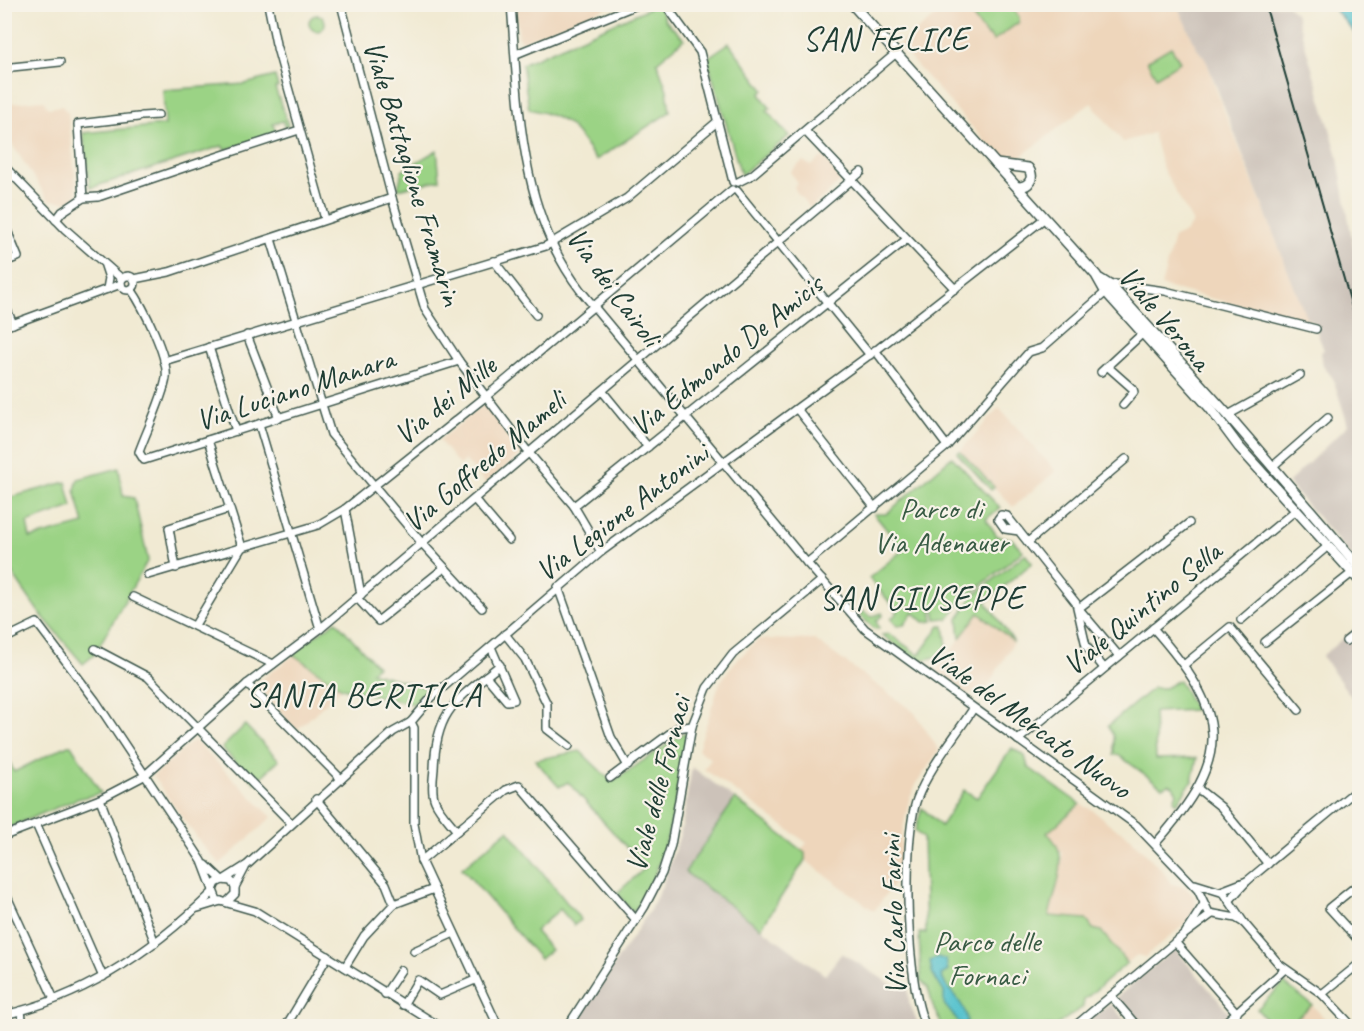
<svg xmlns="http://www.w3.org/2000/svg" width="1364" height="1031" viewBox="0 0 1364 1031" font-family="Caveat,sans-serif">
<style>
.built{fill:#eed6bb}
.industrial{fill:#ccc2b9}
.green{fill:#9bd385;stroke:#5d885c;stroke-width:1.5}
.water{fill:#56c2ce;stroke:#3a8081;stroke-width:1.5}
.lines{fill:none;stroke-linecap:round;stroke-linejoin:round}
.minor-casing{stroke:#3e574c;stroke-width:10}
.major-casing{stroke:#3e574c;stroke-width:12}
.minor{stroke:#fff;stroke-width:7}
.major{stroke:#fff;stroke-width:9}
.rail{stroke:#1f3d34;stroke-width:2}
.labels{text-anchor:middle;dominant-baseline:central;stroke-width:4.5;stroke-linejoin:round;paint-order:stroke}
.street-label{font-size:30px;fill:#1f3d34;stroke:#f7f3e8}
.park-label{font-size:30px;fill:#385b44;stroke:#f7f3e8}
.quarter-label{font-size:33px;letter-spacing:1.5px;fill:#1f3d34;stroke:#f7f3e8}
</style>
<rect width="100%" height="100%" fill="#f7f3e8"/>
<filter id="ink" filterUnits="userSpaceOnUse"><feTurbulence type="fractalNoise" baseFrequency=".0167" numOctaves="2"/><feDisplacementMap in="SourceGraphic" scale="12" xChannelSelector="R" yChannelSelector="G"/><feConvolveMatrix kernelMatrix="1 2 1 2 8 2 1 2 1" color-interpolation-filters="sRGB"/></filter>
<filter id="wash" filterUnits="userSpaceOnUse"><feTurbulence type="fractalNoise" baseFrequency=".008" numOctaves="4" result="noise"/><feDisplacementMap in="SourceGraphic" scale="24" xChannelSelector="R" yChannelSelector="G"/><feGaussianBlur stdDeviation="1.35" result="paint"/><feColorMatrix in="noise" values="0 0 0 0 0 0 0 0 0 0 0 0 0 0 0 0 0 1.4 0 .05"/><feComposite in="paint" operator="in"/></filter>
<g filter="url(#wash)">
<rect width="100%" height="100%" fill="#f1ead3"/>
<!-- built -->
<g class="built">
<polygon points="515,5 515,4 613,5 522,41 519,39"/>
<polygon points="938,5 1177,5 1197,49 1206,60 1220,101 1309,322 1161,286 1174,237 1185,232 1193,223 1163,169 1153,133 1123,142 1091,103 1020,157 1010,160 1000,158 898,45 941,12"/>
<polygon points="43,100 48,108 62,106 68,113 77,193 74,200 66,202 49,200 5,134 5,104"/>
<polygon points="823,156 844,179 810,208 796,191 794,186 798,183 790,172 803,161 811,166"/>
<polygon points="485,404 522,453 486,484 465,460 459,465 439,440"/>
<polygon points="999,408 1056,471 1013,507 960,451"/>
<polygon points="979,613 1014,642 986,689 965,695 935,673"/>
<polygon points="759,639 815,640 914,712 939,750 917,783 909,800 901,839 901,874 874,911 797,854 807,843 704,769 711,759 698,750 720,682 735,662"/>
<polygon points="294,655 342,688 297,730 255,684"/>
<polygon points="194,740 272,817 220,864 203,846 153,776"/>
<polygon points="1081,805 1091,809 1116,829 1124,832 1163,871 1171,884 1185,887 1195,897 1196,908 1185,924 1145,957 1137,955 1127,963 1101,931 1093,929 1088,920 1049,916 1062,862 1062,853 1047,833"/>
<polygon points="1312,1005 1332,1026 1287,1026"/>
</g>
<!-- industrial -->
<g class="industrial">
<polygon points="1177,5 1287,5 1296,14 1337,153 1359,279 1359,565 1288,483 1348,425 1333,378 1323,366 1321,352 1324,350 1313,322 1306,317 1206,60 1197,49"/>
<polygon points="1359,625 1359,690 1352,698 1322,656"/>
<polygon points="692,767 735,799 685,872 825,975 842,953 897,988 900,984 908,987 909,1002 919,1026 574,1026 650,910 663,884 681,832"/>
<polygon points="1175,949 1229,1013 1214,1026 1137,1026 1117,1003 1117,997"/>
<polygon points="1109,1005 1112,1005 1129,1026 1083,1026"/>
</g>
<!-- green -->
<g class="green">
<path d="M656,5H659L665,20L684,39L657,62L667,90L670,112L596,160C572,127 571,118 529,109L522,64Z"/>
<polygon points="959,5 1011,5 1019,17 1019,22 993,41 989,35 987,36 965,6 961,8"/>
<circle cx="317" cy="23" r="8"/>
<polygon points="729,43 764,90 760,94 770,108 767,111 789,136 741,175 707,58"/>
<polygon points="1171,47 1180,62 1156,77 1147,61"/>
<polygon points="275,76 278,87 275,88 288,124 286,130 283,121 273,124 276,133 225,150 222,146 90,188 83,133 165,125 163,90 245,84"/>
<polygon points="437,150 440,180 398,189 402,171"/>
<polygon points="960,451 994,487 991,490 957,453"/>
<polygon points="952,457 1000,508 986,519 997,536 1012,539 1023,551 973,592 968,593 947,620 946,618 936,619 934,609 931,610 933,621 924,622 913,612 904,625 897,626 891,619 898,612 869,578 903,550 874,514 886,514"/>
<polygon points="119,468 123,496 134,498 148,560 94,655 83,664 38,611 5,563 4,499 66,482 72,507 27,523 30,538 84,524 75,490 78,479"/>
<polygon points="1025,554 1032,563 986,602 1014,642 979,613 960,638 958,619 972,597"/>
<polygon points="863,611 871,617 882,613 883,615 876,621 879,628 875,629 859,615"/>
<polygon points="336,621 377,666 371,672 424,687 427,692 413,704 342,688 291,653"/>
<polygon points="940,626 944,626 947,647 940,656 918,661 882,635 889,634 919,655"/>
<polygon points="1179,680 1195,710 1154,712 1156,759 1197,758 1192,781 1177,803 1174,800 1177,793 1173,786 1169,784 1162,787 1117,754 1114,755 1114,737 1108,726 1153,688 1165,688"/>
<polygon points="245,725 279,760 255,783 222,748"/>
<path d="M684,733L688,734C675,796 671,861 633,913L617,893L645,868L568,782L559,787L535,760L580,751L612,782Z"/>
<polygon points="68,745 71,745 101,793 77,799 5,829 5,751 14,772"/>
<path d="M1012,748L1025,756L1028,767L1080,804L1047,833C1073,856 1055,887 1049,916L1086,919L1093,929L1101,931L1127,963L1084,1000L1083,1007L1055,1026H942L934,1009L928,988L921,981L919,933H926L923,838L915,831L922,808L941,826L964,790L977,798Z"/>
<polygon points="735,799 805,853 805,860 761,928 685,872"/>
<polygon points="508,830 581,920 574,925 560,909 535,931 551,950 540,959 462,868"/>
<polygon points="1284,983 1312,1005 1287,1026 1272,1026 1257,1009"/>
</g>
<!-- water -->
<g class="water">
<polygon points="1331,5 1347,5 1359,20 1359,38"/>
<path d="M938,957L946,960L948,971L941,975C945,991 967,1001 967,1023L961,1025L944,1004V992L932,973L930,961Z"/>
</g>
</g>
<g filter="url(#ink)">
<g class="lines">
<defs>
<g id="minor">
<polyline points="268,4 276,44"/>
<polyline points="341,4 392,198 425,309 459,361 529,453 574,506 601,552"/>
<path d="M511,4C519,103 518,210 581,291L807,563L865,629L1136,825L1198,890L1209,913L1236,918L1244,923"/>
<polyline points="665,4 700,52 733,182"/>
<polyline points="277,48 325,219"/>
<polyline points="516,54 639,4"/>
<polyline points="4,74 12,67 60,62"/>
<polyline points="142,116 158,115"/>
<polyline points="805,131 955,289"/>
<polyline points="204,161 299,130"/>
<polyline points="4,166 65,229 122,279"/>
<polyline points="738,182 752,175 895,54"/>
<polyline points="737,191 870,355"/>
<polyline points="101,196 201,162"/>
<polyline points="83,198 78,124 138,117"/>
<polyline points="56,220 62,212 83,198 98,197"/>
<polyline points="4,223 18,257 4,262"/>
<polyline points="271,239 331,434 421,542 482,608"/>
<polyline points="494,261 536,315"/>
<polyline points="105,266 109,278 107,289"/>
<circle cx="128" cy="283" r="7"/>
<polyline points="134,279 169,272 392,198"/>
<path d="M131,289C143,306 169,358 166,378C163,398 146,432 139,452L144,460L459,361"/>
<polyline points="4,303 13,324"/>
<polyline points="4,327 121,284"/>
<polyline points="247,335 279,418"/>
<polyline points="209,347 236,431"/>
<polyline points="875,350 947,446"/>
<polyline points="164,361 546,246 627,198 718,121"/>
<polyline points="1107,366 1133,389 1134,392 1123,405"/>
<polyline points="1101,372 1143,333"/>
<polyline points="603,392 648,447"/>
<polyline points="797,409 875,508"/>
<polyline points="1228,415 1300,375"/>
<polyline points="259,424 320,629"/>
<polyline points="208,440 242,547"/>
<polyline points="1272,467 1328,418"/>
<polyline points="475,500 509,540"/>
<polyline points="574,506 907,239"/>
<polyline points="345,509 361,595"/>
<polyline points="1019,531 1005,529 998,519 1001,515 1007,516 1076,603 1086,646 1104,668"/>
<polyline points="1028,542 1126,459"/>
<polyline points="807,563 947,446 1029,352 1042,348 1115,284 1165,291 1316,329"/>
<polyline points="176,568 169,528 229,509"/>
<polyline points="148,575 318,525 345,509 494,390 732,190"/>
<polyline points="558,587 611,737 628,766"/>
<polyline points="133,597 273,664"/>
<polyline points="357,598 378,621 444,568"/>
<polyline points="1079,608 1189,523"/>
<polyline points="1080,610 1119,656"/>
<polyline points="1241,620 1328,546"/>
<polyline points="195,625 242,547"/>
<path d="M1153,628C1229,714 1234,755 1155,844"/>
<polyline points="505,634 525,659 547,704 547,729 569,746"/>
<polyline points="4,639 37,623 95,700 202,861 213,890"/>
<polyline points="1346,641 1360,630"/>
<polyline points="1265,642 1352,573"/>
<polyline points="95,649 148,677 291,823"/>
<polyline points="1185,664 1230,627 1299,710"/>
<polyline points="486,676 507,701 514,700 491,647"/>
<polyline points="247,684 341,779"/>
<polyline points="411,722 414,728 414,824 421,861 498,1026"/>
<polyline points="1018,740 1296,510"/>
<polyline points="610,778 677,728 692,726"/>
<polyline points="1197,788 1221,807 1268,864"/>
<polyline points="100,799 155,943"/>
<polyline points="316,799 386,884 394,904"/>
<polyline points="36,824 103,977"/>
<path d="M457,831C450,822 439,811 435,801C431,792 433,779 434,769C436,709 457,700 500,665"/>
<polyline points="4,836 100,799 144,776 247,684 320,629 861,172"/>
<polyline points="421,861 506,790 519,785 636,920"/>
<polyline points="206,865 222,880"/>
<polyline points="225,879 247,865 393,732 411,722 432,697 601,552 879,348 1045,218"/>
<polyline points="1360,883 1329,908 1360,942"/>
<polyline points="1195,884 1224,893 1244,923 1279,964 1322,994 1352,1026"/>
<polyline points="235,887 245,868"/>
<polyline points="4,890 54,999"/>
<polyline points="1221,891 1247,881"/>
<polyline points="1229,901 1247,881 1360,787"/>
<polyline points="227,902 235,894 235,887 231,881 222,880 216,883 213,890 217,900 255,911 439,1026"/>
<polyline points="198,908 221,901"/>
<polyline points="1186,932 1204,904"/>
<polyline points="1175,942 1237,1013"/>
<polyline points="414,951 454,933"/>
<polyline points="345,967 364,936 394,904 434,889"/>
<polyline points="385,994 401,970"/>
<polyline points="1322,994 1360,963"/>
<polyline points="1111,996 1137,1026"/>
<polyline points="403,1005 418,980 440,995 475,980"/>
<polyline points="21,1011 23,1026"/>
<path d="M4,1015C85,997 155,949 213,892"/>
<polyline points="286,1026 328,956"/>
<polyline points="568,1026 645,906 662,873 671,845 692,726 707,688 733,654 822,580"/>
<path d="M926,1026C906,989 902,839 917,799C929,768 954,738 973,709"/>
<polyline points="1075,1026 1185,934 1212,914"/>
<polyline points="1221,1026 1285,969"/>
</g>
<g id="major">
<polyline points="852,4 1096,275 1105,291 1210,408 1239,447 1360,581"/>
<path d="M996,164L1028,168C1035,177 1030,187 1018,187"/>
<polyline points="1100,279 1111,286 1228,415 1360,568"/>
</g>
</defs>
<!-- minor casing -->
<use href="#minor" class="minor-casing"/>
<!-- major casing -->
<use href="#major" class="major-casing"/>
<!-- minor -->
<use href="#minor" class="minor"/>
<!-- major -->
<use href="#major" class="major"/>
<!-- rail -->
<polyline class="rail" points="1265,4 1360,335"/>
</g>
</g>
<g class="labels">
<!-- street labels -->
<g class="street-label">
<text transform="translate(413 173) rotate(73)">Viale Battaglione Framarin</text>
<text transform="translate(614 287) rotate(54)">Via dei Cairoli</text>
<text transform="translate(1165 318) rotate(50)">Viale Verona</text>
<text transform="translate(726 355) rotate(-39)">Via Edmondo De Amicis</text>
<text transform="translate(295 389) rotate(-18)">Via Luciano Manara</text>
<text transform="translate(445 400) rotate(-39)">Via dei Mille</text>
<text transform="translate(484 461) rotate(-40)">Via Goffredo Mameli</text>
<text transform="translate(622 512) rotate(-37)">Via Legione Antonini</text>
<text transform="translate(1142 608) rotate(-39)">Viale Quintino Sella</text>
<text transform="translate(1030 721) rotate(36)">Viale del Mercato Nuovo</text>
<text transform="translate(658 784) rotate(-75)">Viale delle Fornaci</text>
<text transform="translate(893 915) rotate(-92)">Via Carlo Farini</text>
</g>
<!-- park labels -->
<g class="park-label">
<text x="941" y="508">Parco di<tspan x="941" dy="34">Via Adenauer</tspan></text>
<text x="987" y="941">Parco delle<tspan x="987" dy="34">Fornaci</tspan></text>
</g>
<!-- quarter labels -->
<g class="quarter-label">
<text x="886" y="39">SAN FELICE</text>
<text x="922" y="598">SAN GIUSEPPE</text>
<text x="364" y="695">SANTA BERTILLA</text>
</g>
</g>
<!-- margin -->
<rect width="1364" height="1031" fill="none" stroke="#f7f3e8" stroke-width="24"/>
</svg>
